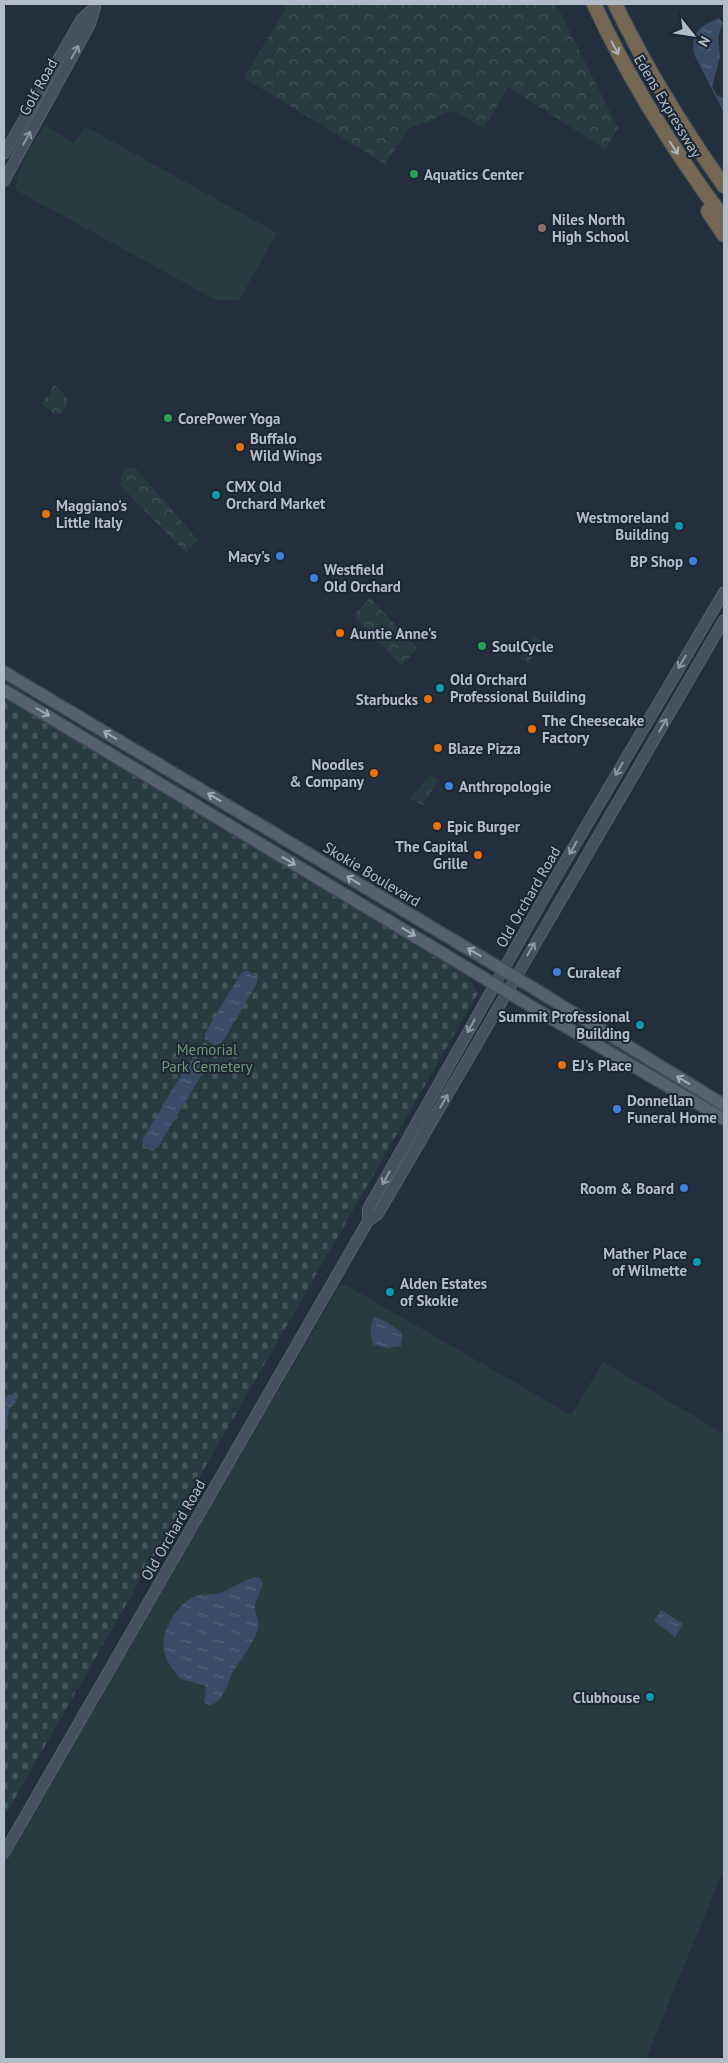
<svg xmlns="http://www.w3.org/2000/svg" width="728" height="2063" viewBox="0 0 728 2063" font-family="'PT Sans',sans-serif">
<style>
.grass{fill:#263c3f}
.cemetery{fill:url(#cemetery-stones)}
.park{fill:url(#park-crowns)}
.water{fill:url(#water-ripples)}
.lines{fill:none;stroke-linecap:round;stroke-linejoin:round}
.secondary-casing{stroke:#565f6c;stroke-width:12}
.primary-casing{stroke:#414a57;stroke-width:14}
.motorway-casing{stroke:#434c59;stroke-width:16}
.secondary{stroke:#465061;stroke-width:10}
.primary{stroke:#56606e;stroke-width:11}
.motorway{stroke:#746855;stroke-width:14}
.oneway{stroke:#aeb4bd}
.oneway2{stroke:#8e96a5}
.oneway3{stroke:#a1aab7}
.leisure-dot{fill:#2e9e5b;stroke:#1d2633;stroke-width:2}
.education-dot{fill:#8d6e63;stroke:#1d2633;stroke-width:2}
.food-dot{fill:#e8710a;stroke:#1d2633;stroke-width:2}
.culture-dot{fill:#0f9aa8;stroke:#1d2633;stroke-width:2}
.shop-dot{fill:#3f7fe0;stroke:#1d2633;stroke-width:2}
.labels{text-anchor:middle;dominant-baseline:central;stroke-width:4;stroke-linejoin:round;paint-order:stroke}
.street-label{font-size:15px;fill:#b4bcc9;stroke:#1d2633}
.poi-label{font-size:15px;font-weight:bold;fill:#b4bcc9;stroke:#1d2633;text-anchor:start}
.park-label{font-size:15px;fill:#6b9a76;stroke:#1d2633}
</style>
<defs>
<pattern id="cemetery-stones" width="16" height="16" patternUnits="userSpaceOnUse" patternTransform="scale(1.25)"><rect width="16" height="16" fill="#263c3f"/><path d="M2 7V4a2 2 0 0 1 4 0v3zM10 15v-3a2 2 0 0 1 4 0v3z" fill="#435659"/></pattern>
<pattern id="park-crowns" width="20" height="18" patternUnits="userSpaceOnUse" patternTransform="scale(1.25)"><rect width="20" height="18" fill="#263c3f"/><path d="M2 6a3 3 0 1 1 6 0M12 15a3 3 0 1 1 6 0" fill="none" stroke="#435659"/></pattern>
<pattern id="water-ripples" width="26" height="14" patternUnits="userSpaceOnUse" patternTransform="scale(1.25)"><rect width="26" height="14" fill="#394c67"/><path d="M2 4q2-2 4 0t4 0M15 11q2-2 4 0t4 0" fill="none" stroke="#53647b"/></pattern>
</defs>
<rect width="100%" height="100%" fill="#242f3e"/>
<!-- grass -->
<g class="grass">
<path d="M44,125L74,143L85,126L277,233L239,300H216L16,190C13,172 35,142 44,125Z"/>
<polygon points="346,1285 571,1415 603,1362 724,1434 724,1868 646,2059 4,2059 4,1862 339,1286"/>
</g>
<!-- cemetery -->
<polygon class="cemetery" points="4,698 468,977 478,993 4,1817"/>
<!-- park -->
<g class="park">
<polygon points="288,4 556,4 618,128 605,149 508,87 484,128 455,112 444,113 433,120 409,128 385,164 244,78"/>
<polygon points="54,384 67,398 67,406 62,414 54,414 41,403 49,395"/>
<polygon points="128,468 136,469 198,540 186,553 120,485 122,473"/>
<polygon points="370,598 418,649 401,665 353,615"/>
<polygon points="533,636 542,641 529,663 520,658"/>
<polygon points="430,775 438,780 423,805 410,799"/>
</g>
<!-- water -->
<g class="water">
<path d="M719,18L723,23L718,37L720,57L712,87L717,95L724,98V113L694,54C691,31 699,27 719,18Z"/>
<polygon points="246,970 258,977 256,985 222,1043 215,1045 205,1039 205,1033 241,973"/>
<polygon points="194,1059 203,1063 204,1071 158,1147 153,1151 144,1147 142,1140 189,1062"/>
<path d="M375,1317L387,1322L402,1333L401,1346L387,1348L374,1345C370,1338 369,1322 375,1317Z"/>
<polygon points="14,1394 16,1402 9,1409 4,1438 4,1399 8,1395"/>
<path d="M255,1577H259L263,1584C261,1591 256,1599 255,1606C254,1614 261,1620 258,1629C253,1644 243,1657 234,1670C229,1678 223,1706 208,1705L204,1702L206,1688L204,1685L180,1679C175,1672 166,1661 164,1652C160,1633 176,1606 193,1597C202,1593 211,1596 220,1593C232,1588 243,1581 255,1577Z"/>
<polygon points="661,1610 683,1624 675,1637 654,1621"/>
</g>
<g class="lines">
<defs>
<g id="secondary">
<polyline points="4,154 81,20 95,7"/>
<polyline points="4,181 90,24 95,7"/>
<polyline points="368,1221 368,1209 549,889 724,592"/>
<polyline points="4,1853 368,1221 378,1214 724,620"/>
</g>
<g id="primary">
<polyline points="4,672 515,977 724,1105"/>
<polyline points="4,690 549,1017 724,1119"/>
</g>
<g id="motorway">
<path d="M594,4C629,81 674,151 724,219"/>
<path d="M615,4C646,68 683,128 724,186"/>
<polyline points="708,211 724,235"/>
</g>
</defs>
<!-- secondary casing -->
<use href="#secondary" class="secondary-casing"/>
<!-- primary casing -->
<use href="#primary" class="primary-casing"/>
<!-- motorway casing -->
<use href="#motorway" class="motorway-casing"/>
<!-- secondary -->
<use href="#secondary" class="secondary"/>
<!-- primary -->
<use href="#primary" class="primary"/>
<!-- motorway -->
<use href="#motorway" class="motorway"/>
</g>
<!-- one-way arrows -->
<defs><path id="oneway-shaft" d="M-6 0H5M1.5-3L5.5 0L1.5 3" fill="none" stroke-width="1.6" stroke-linecap="round" stroke-linejoin="round" transform="scale(1.25)"/></defs>
<g class="oneway">
<use href="#oneway-shaft" transform="translate(615 48) rotate(62)"/>
<use href="#oneway-shaft" transform="translate(674 148) rotate(57)"/>
</g>
<g class="oneway2">
<use href="#oneway-shaft" transform="translate(75 52) rotate(-61)"/>
<use href="#oneway-shaft" transform="translate(27 138) rotate(-61)"/>
<use href="#oneway-shaft" transform="translate(682 662) rotate(121)"/>
<use href="#oneway-shaft" transform="translate(663 725) rotate(-60)"/>
<use href="#oneway-shaft" transform="translate(619 769) rotate(120)"/>
<use href="#oneway-shaft" transform="translate(573 848) rotate(120)"/>
<use href="#oneway-shaft" transform="translate(531 949) rotate(-60)"/>
<use href="#oneway-shaft" transform="translate(471 1026) rotate(119)"/>
<use href="#oneway-shaft" transform="translate(444 1101) rotate(-60)"/>
<use href="#oneway-shaft" transform="translate(386 1178) rotate(119)"/>
</g>
<g class="oneway3">
<use href="#oneway-shaft" transform="translate(43 712) rotate(30)"/>
<use href="#oneway-shaft" transform="translate(110 735) rotate(-149)"/>
<use href="#oneway-shaft" transform="translate(214 797) rotate(-149)"/>
<use href="#oneway-shaft" transform="translate(289 861) rotate(31)"/>
<use href="#oneway-shaft" transform="translate(353 880) rotate(-149)"/>
<use href="#oneway-shaft" transform="translate(409 932) rotate(31)"/>
<use href="#oneway-shaft" transform="translate(474 952) rotate(-149)"/>
<use href="#oneway-shaft" transform="translate(683 1080) rotate(-149)"/>
</g>
<!-- markers -->
<g class="leisure-dot">
<circle cx="414" cy="174" r="5"/>
<circle cx="168" cy="418" r="5"/>
<circle cx="482" cy="646" r="5"/>
</g>
<circle class="education-dot" cx="542" cy="228" r="5"/>
<g class="food-dot">
<circle cx="240" cy="447" r="5"/>
<circle cx="46" cy="514" r="5"/>
<circle cx="340" cy="633" r="5"/>
<circle cx="428" cy="699" r="5"/>
<circle cx="532" cy="729" r="5"/>
<circle cx="438" cy="748" r="5"/>
<circle cx="374" cy="773" r="5"/>
<circle cx="437" cy="826" r="5"/>
<circle cx="478" cy="855" r="5"/>
<circle cx="562" cy="1065" r="5"/>
</g>
<g class="culture-dot">
<circle cx="216" cy="495" r="5"/>
<circle cx="679" cy="526" r="5"/>
<circle cx="440" cy="688" r="5"/>
<circle cx="640" cy="1025" r="5"/>
<circle cx="697" cy="1262" r="5"/>
<circle cx="390" cy="1292" r="5"/>
<circle cx="650" cy="1697" r="5"/>
</g>
<g class="shop-dot">
<circle cx="280" cy="556" r="5"/>
<circle cx="693" cy="561" r="5"/>
<circle cx="314" cy="578" r="5"/>
<circle cx="449" cy="786" r="5"/>
<circle cx="557" cy="972" r="5"/>
<circle cx="617" cy="1109" r="5"/>
<circle cx="684" cy="1188" r="5"/>
</g>
<g class="labels">
<!-- street labels -->
<g class="street-label">
<text transform="translate(38 87) rotate(-61)">Golf Road</text>
<text transform="translate(668 106) rotate(59)">Edens Expressway</text>
<text transform="translate(372 874) rotate(31)">Skokie Boulevard</text>
<text transform="translate(528 897) rotate(-60)">Old Orchard Road</text>
<text transform="translate(173 1530) rotate(-60)">Old Orchard Road</text>
</g>
<!-- poi labels -->
<g class="poi-label">
<text x="424" y="174">Aquatics Center</text>
<text x="552" y="219">Niles North<tspan x="552" dy="17">High School</tspan></text>
<text x="178" y="418">CorePower Yoga</text>
<text x="250" y="438">Buffalo<tspan x="250" dy="17">Wild Wings</tspan></text>
<text x="226" y="486">CMX Old<tspan x="226" dy="17">Orchard Market</tspan></text>
<text x="56" y="505">Maggiano's<tspan x="56" dy="17">Little Italy</tspan></text>
<text x="669" y="517" text-anchor="end">Westmoreland<tspan x="669" dy="17">Building</tspan></text>
<text x="270" y="556" text-anchor="end">Macy's</text>
<text x="683" y="561" text-anchor="end">BP Shop</text>
<text x="324" y="569">Westfield<tspan x="324" dy="17">Old Orchard</tspan></text>
<text x="350" y="633">Auntie Anne's</text>
<text x="492" y="646">SoulCycle</text>
<text x="450" y="679">Old Orchard<tspan x="450" dy="17">Professional Building</tspan></text>
<text x="418" y="699" text-anchor="end">Starbucks</text>
<text x="542" y="720">The Cheesecake<tspan x="542" dy="17">Factory</tspan></text>
<text x="448" y="748">Blaze Pizza</text>
<text x="364" y="764" text-anchor="end">Noodles<tspan x="364" dy="17">&amp; Company</tspan></text>
<text x="459" y="786">Anthropologie</text>
<text x="447" y="826">Epic Burger</text>
<text x="468" y="846" text-anchor="end">The Capital<tspan x="468" dy="17">Grille</tspan></text>
<text x="567" y="972">Curaleaf</text>
<text x="630" y="1016" text-anchor="end">Summit Professional<tspan x="630" dy="17">Building</tspan></text>
<text x="572" y="1065">EJ's Place</text>
<text x="627" y="1100">Donnellan<tspan x="627" dy="17">Funeral Home</tspan></text>
<text x="674" y="1188" text-anchor="end">Room &amp; Board</text>
<text x="687" y="1253" text-anchor="end">Mather Place<tspan x="687" dy="17">of Wilmette</tspan></text>
<text x="400" y="1283">Alden Estates<tspan x="400" dy="17">of Skokie</tspan></text>
<text x="640" y="1697" text-anchor="end">Clubhouse</text>
</g>
<!-- park labels -->
<g class="park-label">
<text x="207" y="1049">Memorial<tspan x="207" dy="17">Park Cemetery</tspan></text>
</g>
</g>
<!-- border -->
<rect width="728" height="2063" fill="none" stroke="#b4bcc9" stroke-width="10"/>
<!-- north arrow -->
<g transform="translate(693 35) rotate(120)" stroke="#1d2633" stroke-width="4" paint-order="stroke">
<path d="M0-4L9 19L0 12L-9 19Z" fill="#b4bcc9"/>
<text y="-8" font-size="14" font-weight="bold" text-anchor="middle" fill="#b4bcc9">N</text>
</g>
</svg>
